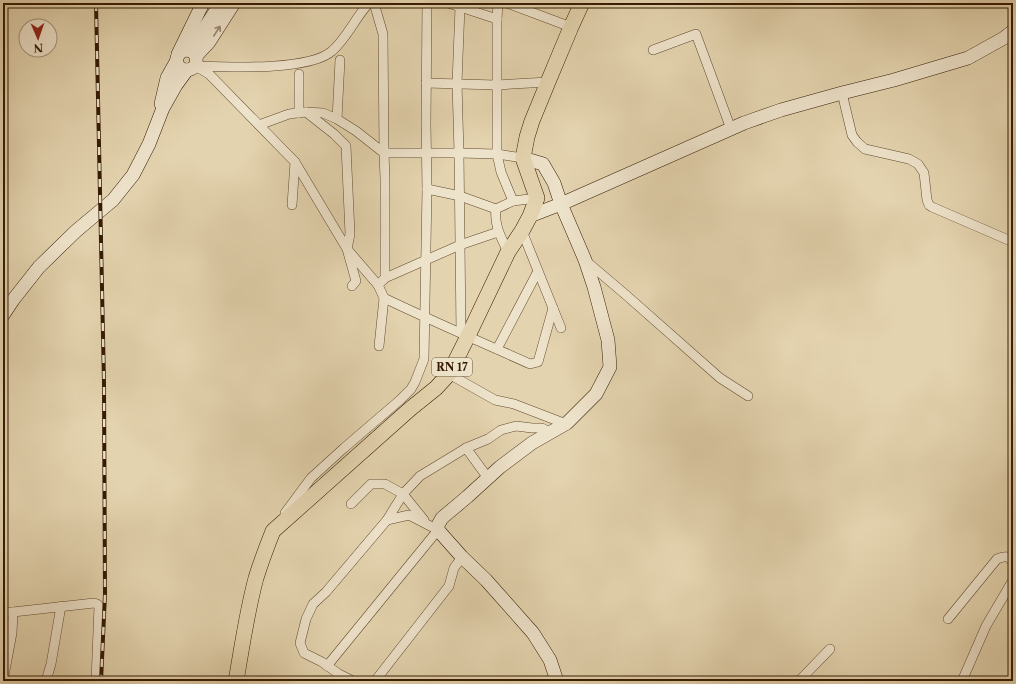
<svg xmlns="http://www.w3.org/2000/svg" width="1016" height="684" viewBox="0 0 1016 684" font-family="'Libre Caslon Text',serif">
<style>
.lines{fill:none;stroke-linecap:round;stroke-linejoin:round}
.street-casing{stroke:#61492d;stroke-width:10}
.secondary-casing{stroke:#361b02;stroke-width:14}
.primary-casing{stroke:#361b02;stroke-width:16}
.street{stroke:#ede2ca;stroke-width:9}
.secondary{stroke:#ede2ca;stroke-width:13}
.primary{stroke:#e3d3ae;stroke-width:15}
.rail-casing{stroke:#361b02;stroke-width:4}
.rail{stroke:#ede2ca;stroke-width:2.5;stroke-dasharray:8;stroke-linecap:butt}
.oneway{stroke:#9b8870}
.labels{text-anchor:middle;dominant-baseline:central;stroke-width:3.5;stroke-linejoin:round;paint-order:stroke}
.shield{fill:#ede2ca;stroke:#6d573e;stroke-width:1}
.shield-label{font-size:11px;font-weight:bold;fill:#361b02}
</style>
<rect width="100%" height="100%" fill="#e3d3ae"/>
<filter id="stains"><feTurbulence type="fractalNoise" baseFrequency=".005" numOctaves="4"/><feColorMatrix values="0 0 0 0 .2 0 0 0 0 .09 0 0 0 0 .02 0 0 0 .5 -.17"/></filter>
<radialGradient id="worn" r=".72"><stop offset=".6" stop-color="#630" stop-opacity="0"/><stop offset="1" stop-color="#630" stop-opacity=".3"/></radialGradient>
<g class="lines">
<defs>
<g id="street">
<polyline points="374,3 383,34 384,153 385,179 385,278 378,285 384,298 379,346"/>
<polyline points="448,3 497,19"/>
<polyline points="498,3 497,19 497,154 501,172 513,201"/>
<polyline points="507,3 571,27"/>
<polyline points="653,50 696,34 731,129"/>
<path d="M196,66C227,67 310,71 332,51C347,38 355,18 369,3"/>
<polyline points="197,67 209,74 295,162 292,205"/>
<polyline points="426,83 496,85 548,82"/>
<polyline points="842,93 852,135 857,142 865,149 909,159 918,164 924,173 927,200 929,205 932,207 1013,242"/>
<polyline points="306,112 334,134 346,146 350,234 347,249 356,281 352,286"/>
<polyline points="299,113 299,74"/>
<polyline points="337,119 340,60"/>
<polyline points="259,125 289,114 306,112 323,113 337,119 356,131 384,153 459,153 497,154 523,158"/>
<polyline points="295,162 347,249 378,285"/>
<polyline points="427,189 460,196 496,209"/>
<polyline points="522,231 561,328"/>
<path d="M508,252C501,237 494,226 496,209L498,208L513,201L537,198"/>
<polyline points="586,261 626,295 720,378 748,396"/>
<polyline points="385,278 460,245 498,232"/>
<path d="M384,298C432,321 481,342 530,364L538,362L553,308"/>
<polyline points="461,333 459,153 457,83 460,7 463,3"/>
<polyline points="497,349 538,271"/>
<polyline points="449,374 495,400 514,404 566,424"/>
<polyline points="466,448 488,439 501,430 516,426 532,428 542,428 551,433"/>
<polyline points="351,504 371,484 385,484 403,494 424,520"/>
<polyline points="285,513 311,478 344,448 400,400 411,389 415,382 424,359 427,189 426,123 427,3"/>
<polyline points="3,612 13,612 94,603 97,604 99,606 96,681"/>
<path d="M948,619L997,559C1005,556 1007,555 1013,562"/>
<polyline points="327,666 438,530 409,515 387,520"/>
<polyline points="3,681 12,633 13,612"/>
<polyline points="46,681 51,664 61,606"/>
<polyline points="353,681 339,674 322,662 304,653 300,643 306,619 313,604 326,592 387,520 403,494 420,476 466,448 488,478"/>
<polyline points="375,681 449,586 454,568 462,557"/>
<polyline points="799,681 830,649"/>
<polyline points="962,681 986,626 1013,580"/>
</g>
<g id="secondary">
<path d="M186,50C196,51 197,57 196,66C193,68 190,70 187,70C174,70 173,53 186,50Z"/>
<polyline points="190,50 221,3"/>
<polyline points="178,54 203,3"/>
<polyline points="196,56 209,42 234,3"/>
<polyline points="161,104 167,78 176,62"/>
<polyline points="523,158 543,164 554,183 561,204 585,260 594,287 608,340 610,367 596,394 567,423 532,443 500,467 467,497 442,518 438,525 438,530 462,557 486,580 533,633 550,660 557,681"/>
<polyline points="530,216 561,204 744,123 781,110 842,93 894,80 968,58 1004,38 1013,31"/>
<polyline points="3,315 13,300 39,267 76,231 113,200 133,175 149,144 163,108 176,85 187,70"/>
</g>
<path id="primary" d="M236,681C242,647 247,611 256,578C261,562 267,546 273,531L410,409L436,388L449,374L468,336L508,252L522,231L530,216L537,198L523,158L527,137L532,121L548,82L571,27L582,3"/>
</defs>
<!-- street casing -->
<use href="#street" class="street-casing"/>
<!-- secondary casing -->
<use href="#secondary" class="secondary-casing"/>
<!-- primary casing -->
<use href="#primary" class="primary-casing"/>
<!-- street -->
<use href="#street" class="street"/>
<!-- secondary -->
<use href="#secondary" class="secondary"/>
<!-- primary -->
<use href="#primary" class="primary"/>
<defs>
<polyline id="rail" points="96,3 104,383 105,594 101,681"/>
</defs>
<!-- rail casing -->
<use href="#rail" class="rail-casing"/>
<!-- rail -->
<use href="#rail" class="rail"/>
</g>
<!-- one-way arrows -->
<defs><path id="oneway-shaft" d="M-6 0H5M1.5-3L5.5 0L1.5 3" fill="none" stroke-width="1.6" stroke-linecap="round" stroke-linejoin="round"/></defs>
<use class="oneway" href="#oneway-shaft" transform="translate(217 31) rotate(-57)"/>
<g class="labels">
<!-- shield labels -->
<rect class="shield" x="432" y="358" width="40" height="18" rx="3"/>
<g class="shield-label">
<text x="452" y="367">RN 17</text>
</g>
</g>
<!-- margin -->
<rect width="1016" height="684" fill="none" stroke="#e3d3ae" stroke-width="16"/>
<rect x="4" y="4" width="1008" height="676" fill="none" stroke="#361b02" stroke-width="2"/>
<rect x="8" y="8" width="1000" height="668" fill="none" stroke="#361b02"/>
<!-- north arrow -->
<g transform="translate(38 38) rotate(178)"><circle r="19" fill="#ede2ca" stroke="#a4927a"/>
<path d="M0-3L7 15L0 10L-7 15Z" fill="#8f2418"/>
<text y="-6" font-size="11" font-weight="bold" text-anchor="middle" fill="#361b02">N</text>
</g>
<rect width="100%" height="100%" filter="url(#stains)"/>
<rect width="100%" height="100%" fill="url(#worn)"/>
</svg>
